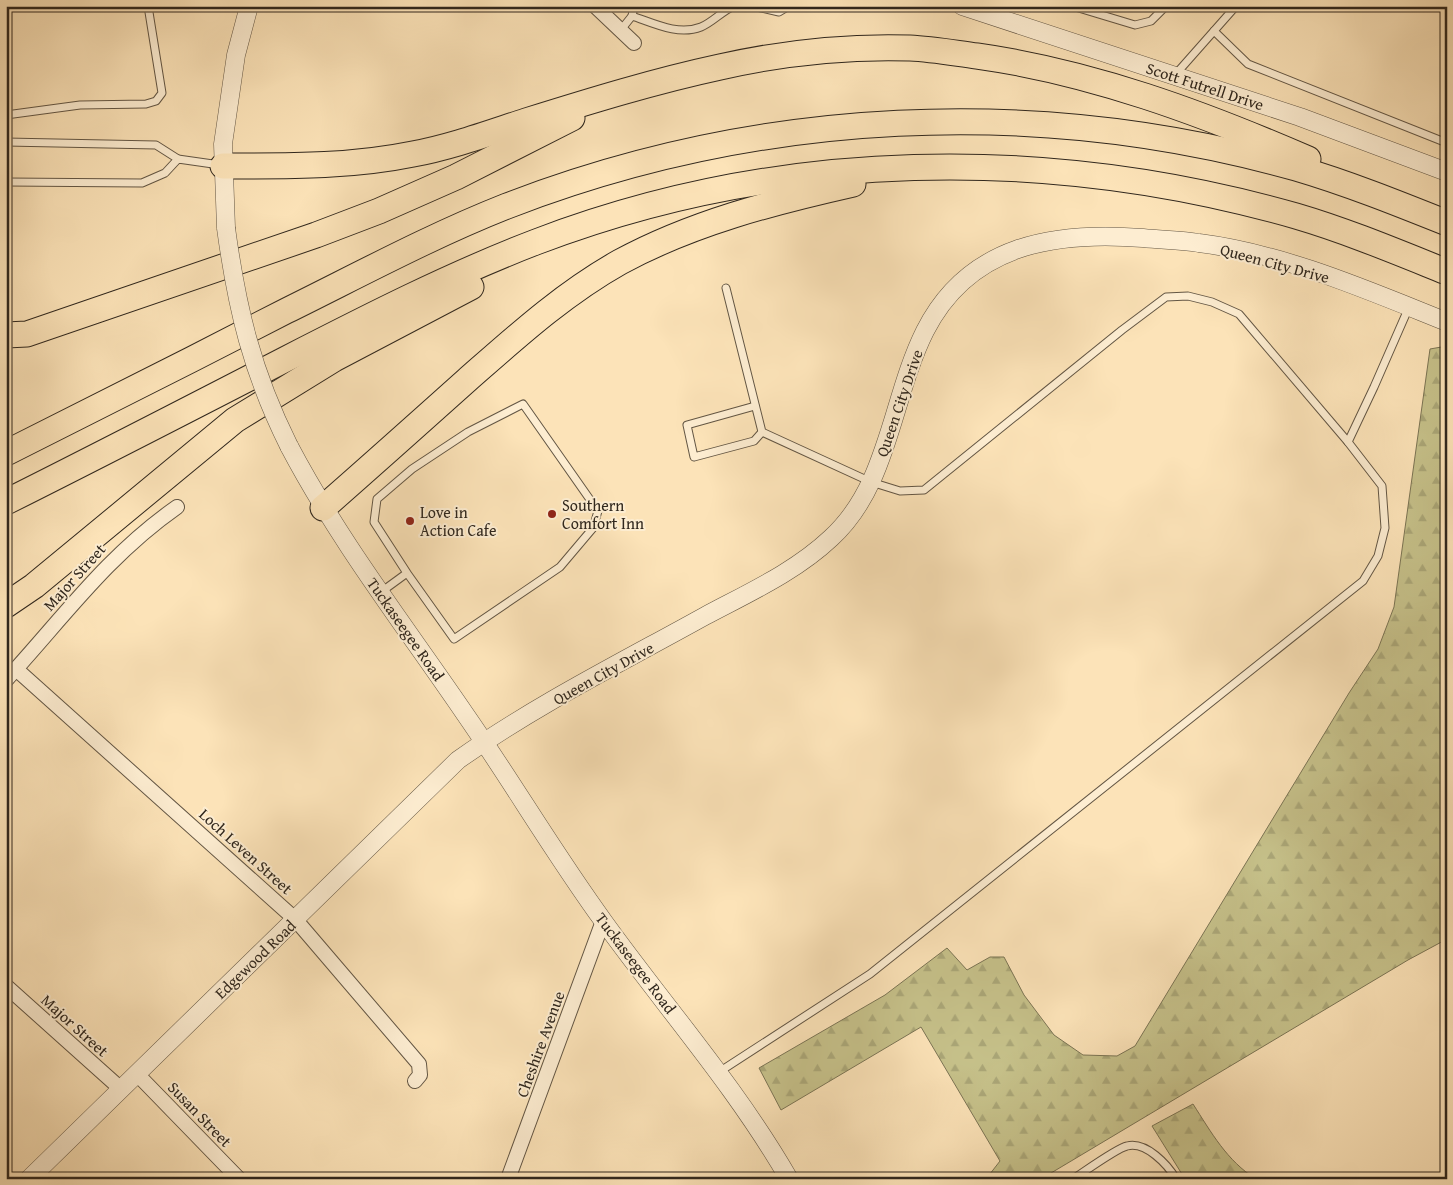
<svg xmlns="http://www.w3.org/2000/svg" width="1453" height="1185" viewBox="0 0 1453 1185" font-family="'Gentium Book Plus',serif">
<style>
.forest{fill:url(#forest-firs);stroke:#7b7454}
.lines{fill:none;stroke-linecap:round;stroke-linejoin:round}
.service-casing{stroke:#635644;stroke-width:9}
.minor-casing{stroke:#635644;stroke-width:16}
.tertiary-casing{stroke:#635644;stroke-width:19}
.motorway-casing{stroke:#30271d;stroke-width:27}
.service{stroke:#fdedd1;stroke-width:7}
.minor{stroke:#fdedd1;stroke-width:14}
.tertiary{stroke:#fdedd1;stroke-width:18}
.motorway{stroke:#fce3b8;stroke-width:25}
.tertiary-bridge-casing{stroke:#635644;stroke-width:19;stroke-linecap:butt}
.tertiary-bridge{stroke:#fdedd1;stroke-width:18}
.poi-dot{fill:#8f2418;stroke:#fdedd1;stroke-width:2}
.labels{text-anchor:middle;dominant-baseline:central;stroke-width:4;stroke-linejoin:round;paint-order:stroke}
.street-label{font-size:16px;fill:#30271d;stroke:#fdedd1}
.poi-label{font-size:16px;fill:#30271d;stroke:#fdedd1;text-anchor:start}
</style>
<defs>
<pattern id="forest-firs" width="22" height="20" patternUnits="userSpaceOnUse" patternTransform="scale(1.25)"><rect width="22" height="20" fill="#c6c18a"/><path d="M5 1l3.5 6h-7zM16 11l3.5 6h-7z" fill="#aaa677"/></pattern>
</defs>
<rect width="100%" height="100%" fill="#fce3b8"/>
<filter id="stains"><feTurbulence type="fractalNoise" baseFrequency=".004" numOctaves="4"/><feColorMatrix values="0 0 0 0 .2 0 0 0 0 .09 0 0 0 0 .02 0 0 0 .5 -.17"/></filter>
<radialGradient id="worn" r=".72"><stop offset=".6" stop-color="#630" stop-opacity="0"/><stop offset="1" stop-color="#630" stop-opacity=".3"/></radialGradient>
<!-- forest -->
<g class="forest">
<polygon points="1447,346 1447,939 1408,960 1041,1179 986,1179 1000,1161 921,1027 781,1110 759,1068 885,995 947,948 967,970 990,957 1004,957 1024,995 1054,1035 1083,1055 1117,1056 1135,1046 1349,693 1378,649 1394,607 1430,349"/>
<path d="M1193,1104C1211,1132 1227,1161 1256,1179H1185L1152,1126Z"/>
</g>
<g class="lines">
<defs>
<g id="service">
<polyline points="752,6 779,12 789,6"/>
<polyline points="1072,6 1135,25 1151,21 1166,6"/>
<polyline points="1446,6 1447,6"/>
<path d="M632,16C653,23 678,36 701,27C713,22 722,11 734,6"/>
<polyline points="620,31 632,16 634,6"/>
<polyline points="1214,31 1248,64 1447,143"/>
<polyline points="1175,75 1236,6"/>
<polyline points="6,115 80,105 146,104 156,101 162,93 148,6"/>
<polyline points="6,142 156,145 178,159"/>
<polyline points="6,182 142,183 165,173 178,159 220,165"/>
<polyline points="726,288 762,432 871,482 900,491 924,490 1122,330 1166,297 1188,296 1212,302 1239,314 1348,442"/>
<polyline points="755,406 687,425 694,457 754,441 762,432"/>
<polyline points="381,592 407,573 454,639 560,567 593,528 598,511 523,404 468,432 412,469 377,499 374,522 407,573"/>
<polyline points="719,1072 870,974 1363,581 1378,556 1385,528 1382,486 1348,442 1374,387 1409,307"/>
<path d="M1073,1179C1084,1172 1117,1148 1127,1146C1146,1141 1168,1165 1176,1179"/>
</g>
<g id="minor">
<polyline points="595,6 634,43"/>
<polyline points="16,669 295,919 419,1064 420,1075 415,1081"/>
<path d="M6,680C63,618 107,556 177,507"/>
<polyline points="6,986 121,1089"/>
<polyline points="137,1074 239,1179"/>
<polyline points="508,1179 603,921"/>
</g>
<g id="tertiary">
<polyline points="962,6 1300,117 1447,172"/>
<polyline points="226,228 223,144 236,55 249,6"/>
<path d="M289,446C339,541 405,626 465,714C513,783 555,855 604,922C666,1008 736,1087 789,1179"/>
<path d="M29,1179L458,760C536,705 622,662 705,616C748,593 795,572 831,538C889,485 891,399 925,331C969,244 1055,231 1143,238C1162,240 1181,240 1199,243C1285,254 1367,290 1447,322"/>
</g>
<g id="motorway">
<path d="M223,166C287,166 350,167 413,154C451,147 489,133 526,121C590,101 655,81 720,67C782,53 846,46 910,48C932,49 954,53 977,56C1091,72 1202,113 1308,159"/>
<polyline points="6,335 27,334 316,235 379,211 456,177 572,118"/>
<path d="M6,453C100,406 193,359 286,311C359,275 431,236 507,206C758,109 1036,95 1296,168C1347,183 1397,203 1447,223"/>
<path d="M6,502C100,455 193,407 286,359C368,317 450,275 536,242C779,149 1047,145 1296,216C1347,231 1397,252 1447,272"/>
<path d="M323,508C371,466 419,423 467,380C516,337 563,294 620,262C692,223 773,202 853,184"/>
<polyline points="6,605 34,586 235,420 334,359 471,287"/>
</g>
</defs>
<!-- service casing -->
<use href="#service" class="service-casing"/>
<!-- minor casing -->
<use href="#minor" class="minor-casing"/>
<!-- tertiary casing -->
<use href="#tertiary" class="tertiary-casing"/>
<!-- motorway casing -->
<use href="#motorway" class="motorway-casing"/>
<!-- service -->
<use href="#service" class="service"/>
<!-- minor -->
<use href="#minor" class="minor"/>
<!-- tertiary -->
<use href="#tertiary" class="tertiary"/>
<!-- motorway -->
<use href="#motorway" class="motorway"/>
<defs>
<path id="tertiary-bridge" d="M226,228C237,309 252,372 289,446"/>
</defs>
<!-- tertiary-bridge casing -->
<use href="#tertiary-bridge" class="tertiary-bridge-casing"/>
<!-- tertiary-bridge -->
<use href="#tertiary-bridge" class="tertiary-bridge"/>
</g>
<!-- markers -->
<g class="poi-dot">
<circle cx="552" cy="514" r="5"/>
<circle cx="410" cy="521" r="5"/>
</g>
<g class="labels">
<!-- street labels -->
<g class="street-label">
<text transform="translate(1205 86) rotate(18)">Scott Futrell Drive</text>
<text transform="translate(1275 263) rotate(15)">Queen City Drive</text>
<text transform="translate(899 403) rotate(-71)">Queen City Drive</text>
<text transform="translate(74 577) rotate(-48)">Major Street</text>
<text transform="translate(406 629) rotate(55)">Tuckaseegee Road</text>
<text transform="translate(603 673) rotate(-29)">Queen City Drive</text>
<text transform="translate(246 851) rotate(42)">Loch Leven Street</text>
<text transform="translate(255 959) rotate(-44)">Edgewood Road</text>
<text transform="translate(636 963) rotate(53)">Tuckaseegee Road</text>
<text transform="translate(75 1025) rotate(42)">Major Street</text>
<text transform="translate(540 1044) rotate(-70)">Cheshire Avenue</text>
<text transform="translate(200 1114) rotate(46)">Susan Street</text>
</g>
<!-- poi labels -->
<g class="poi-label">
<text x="562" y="505">Southern<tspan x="562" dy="18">Comfort Inn</tspan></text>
<text x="420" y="512">Love in<tspan x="420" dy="18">Action Cafe</tspan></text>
</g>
</g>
<!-- margin -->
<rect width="1453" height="1185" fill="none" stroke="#fce3b8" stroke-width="25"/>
<rect x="8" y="8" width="1438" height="1170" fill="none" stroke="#30271d" stroke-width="2.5"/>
<rect x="12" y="12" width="1428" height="1160" fill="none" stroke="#30271d"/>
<rect width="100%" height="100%" filter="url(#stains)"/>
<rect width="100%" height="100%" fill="url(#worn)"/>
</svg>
